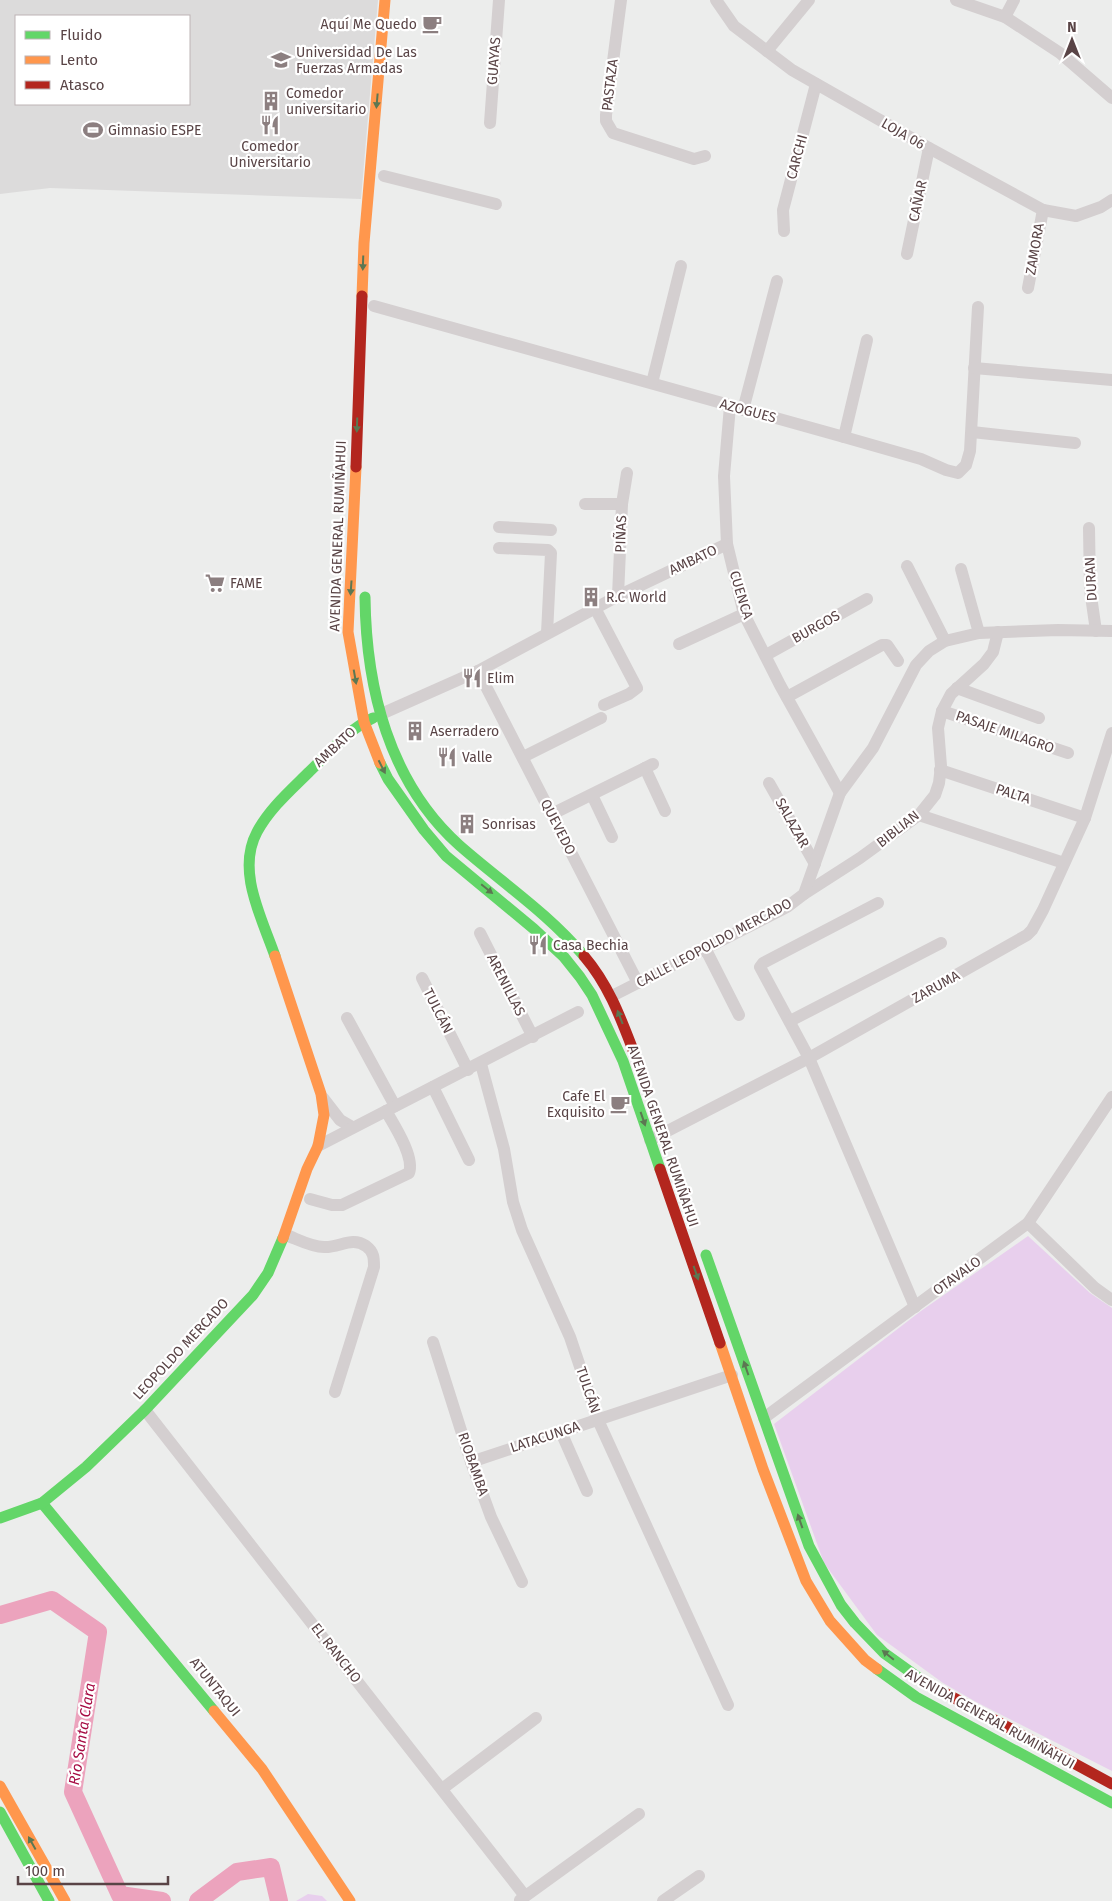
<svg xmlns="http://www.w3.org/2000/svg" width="1112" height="1901" viewBox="0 0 1112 1901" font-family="'Fira Sans',sans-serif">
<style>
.education{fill:#dcdbdb;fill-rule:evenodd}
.green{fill:#e8cfed}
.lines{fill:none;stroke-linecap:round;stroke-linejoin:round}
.river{stroke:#eca3bd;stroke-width:18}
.street{stroke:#d4cfd0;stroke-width:12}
.fast{stroke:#63d668;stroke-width:11}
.slow{stroke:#ff974d;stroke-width:11}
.jam{stroke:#b3261e;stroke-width:11}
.oneway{fill:#5c7752}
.labels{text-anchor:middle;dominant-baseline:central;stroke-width:4.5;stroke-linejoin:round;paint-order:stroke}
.poi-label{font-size:14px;fill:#594446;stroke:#fff;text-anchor:start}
.street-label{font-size:14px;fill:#594446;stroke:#fff}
.water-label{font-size:15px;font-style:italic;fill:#a60a42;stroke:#fff}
</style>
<rect width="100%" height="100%" fill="#ecedec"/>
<!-- education -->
<path class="education" d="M0,0H378L361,199L50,188L0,194ZM16,16H189V104H16Z"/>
<!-- green -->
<g class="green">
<polygon points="1028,1236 1090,1293 1112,1308 1112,1771 978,1703 943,1683 877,1635 824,1563 774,1424 921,1311"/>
<polygon points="308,1894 322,1896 327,1901 296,1901"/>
</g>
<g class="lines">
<!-- river -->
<g class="river">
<polyline points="0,1615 52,1600 98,1632 73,1792 120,1895 162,1901"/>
<polyline points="198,1901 237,1872 271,1867 279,1901"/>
</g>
<!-- street -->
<g class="street">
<polyline points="621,0 606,115 606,121 613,133 694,159 705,156"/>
<polyline points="716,0 734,26 792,70 929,148 1043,210 1076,216 1101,207 1112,200"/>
<polyline points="956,0 1005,17 1060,53 1112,98"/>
<polyline points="1005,17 1014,0"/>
<polyline points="767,51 809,0"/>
<polyline points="490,123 499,0"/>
<polyline points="384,176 496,204"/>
<polyline points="784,231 783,210 816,84"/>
<polyline points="907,254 929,148"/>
<polyline points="1028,288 1043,210"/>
<polyline points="374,306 844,437 921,459 946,470 958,473 966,465 970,451 978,307"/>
<polyline points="974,368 1112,380"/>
<polyline points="652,383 681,266"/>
<polyline points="730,406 724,476 727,544 744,614 780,685 840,793"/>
<polyline points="743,410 777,281"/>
<polyline points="972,432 1075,443"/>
<polyline points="844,437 867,340"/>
<polyline points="585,504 622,504"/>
<polyline points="499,527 551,530"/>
<polyline points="1089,528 1090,589 1096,631"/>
<polyline points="499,548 548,550 551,553 547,633"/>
<polyline points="907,566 945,641"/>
<polyline points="961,569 979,633"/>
<polyline points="618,596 622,504 627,473"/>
<polyline points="595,608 637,688 629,694 604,705"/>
<polyline points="679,644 744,614"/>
<polyline points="766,655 867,599"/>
<polyline points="478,671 638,983"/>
<polyline points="957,688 1039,718"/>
<polyline points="787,697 882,645 887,645 898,661"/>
<polyline points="942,711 1068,753"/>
<polyline points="379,715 478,671 618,596 727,544"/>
<polyline points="523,757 601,718"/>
<polyline points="645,768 665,811"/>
<polyline points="940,770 1085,818"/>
<polyline points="769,783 815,864"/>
<polyline points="592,795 612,837"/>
<polyline points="552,814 653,764"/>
<polyline points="919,815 1064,863"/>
<polyline points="804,894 860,858 919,815 935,795 939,783 941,766 938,728 942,711 951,694 984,664 993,652 998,632"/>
<polyline points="878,903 763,963 760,967 809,1058 915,1307"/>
<polyline points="480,933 533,1037"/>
<polyline points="705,948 739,1015"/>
<polyline points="422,978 468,1070"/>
<polyline points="612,996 787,907 804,894 840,793 873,748 916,665 929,651 945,641 979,633 1058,630 1112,631"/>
<polyline points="347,1018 395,1106"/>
<polyline points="790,1021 941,943"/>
<polyline points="481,1064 504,1149 513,1202 522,1230 570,1337 598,1420 728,1705"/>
<polyline points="433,1087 469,1160"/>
<polyline points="323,1098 340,1120 352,1127"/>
<polyline points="650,1140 809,1058 1027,935 1032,930 1043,910 1085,818 1112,733"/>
<polyline points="318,1146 578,1012"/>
<path d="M310,1199L332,1205H342L409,1173C415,1157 394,1125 386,1111"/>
<polyline points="1028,1223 1095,1288 1112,1300"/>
<path d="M286,1235C297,1239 311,1247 324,1247C339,1248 352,1236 366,1246C374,1252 374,1258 374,1267L335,1392"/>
<polyline points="433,1342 471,1462 491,1517 522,1582"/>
<polyline points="145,1410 525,1896"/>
<polyline points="764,1418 1028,1223 1112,1097"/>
<polyline points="561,1432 587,1491"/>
<polyline points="471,1462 732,1375"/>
<polyline points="442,1789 536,1718"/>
<polyline points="520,1900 639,1814"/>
<polyline points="663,1901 699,1876"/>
</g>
<!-- fast -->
<g class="fast">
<path d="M365,597C366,688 389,782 459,845C501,882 548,913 584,956"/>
<polyline points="380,763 388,779 424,830 446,856 534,929 564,957 580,977 592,995 623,1061 660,1169"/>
<path d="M275,956C262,918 236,871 257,832C270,808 291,790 309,772C330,752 347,730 373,718"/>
<polyline points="706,1255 809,1546 841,1605 855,1623 884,1653 923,1681"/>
<polyline points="42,1503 214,1711"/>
<polyline points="0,1518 42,1503 86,1467 145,1410 253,1295 268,1273 283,1238"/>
<polyline points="877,1669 916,1697 1112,1803"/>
<polyline points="0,1812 49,1901"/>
</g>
<!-- slow -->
<g class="slow">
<polyline points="362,296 364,243 385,0"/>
<polyline points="356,467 348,632 364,722 380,763"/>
<polyline points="275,956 321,1094 324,1115 318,1146 307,1169 283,1238"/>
<polyline points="720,1343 763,1469 806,1581 830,1621 865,1660 877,1669"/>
<polyline points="214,1711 262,1769 350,1901"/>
<polyline points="0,1786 65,1901"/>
</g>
<!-- jam -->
<g class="jam">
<polyline points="356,467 362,296"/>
<path d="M584,956C608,984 620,1016 633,1050"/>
<polyline points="660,1169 720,1343"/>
<polyline points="923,1681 1112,1784"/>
</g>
</g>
<!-- one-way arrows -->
<defs><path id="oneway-solid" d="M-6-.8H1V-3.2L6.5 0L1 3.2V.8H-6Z" transform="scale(1.25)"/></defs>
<g class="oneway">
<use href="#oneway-solid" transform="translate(377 101) rotate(95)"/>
<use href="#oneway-solid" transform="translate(363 263) rotate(92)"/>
<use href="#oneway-solid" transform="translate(357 425) rotate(92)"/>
<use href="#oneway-solid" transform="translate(351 588) rotate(94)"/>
<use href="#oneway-solid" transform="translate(355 677) rotate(80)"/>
<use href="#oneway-solid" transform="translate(382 767) rotate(63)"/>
<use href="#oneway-solid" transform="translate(487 889) rotate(39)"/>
<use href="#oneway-solid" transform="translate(620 1017) rotate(-111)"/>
<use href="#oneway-solid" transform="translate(643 1119) rotate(71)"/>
<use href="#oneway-solid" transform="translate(696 1273) rotate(71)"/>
<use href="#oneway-solid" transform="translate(746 1368) rotate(-109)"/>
<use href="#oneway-solid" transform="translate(800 1521) rotate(-109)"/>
<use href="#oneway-solid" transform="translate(888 1655) rotate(-141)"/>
<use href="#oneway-solid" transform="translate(32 1843) rotate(-119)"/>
</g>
<!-- icons -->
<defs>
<symbol id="cafe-bare" viewBox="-9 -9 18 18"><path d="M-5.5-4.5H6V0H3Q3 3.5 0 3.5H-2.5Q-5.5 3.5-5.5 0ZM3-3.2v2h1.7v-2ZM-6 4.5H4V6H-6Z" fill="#8c7f80" stroke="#fff" stroke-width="2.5" paint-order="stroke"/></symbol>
<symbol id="university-bare" viewBox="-9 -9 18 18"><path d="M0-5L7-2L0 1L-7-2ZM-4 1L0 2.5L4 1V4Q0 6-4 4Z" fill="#8c7f80" stroke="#fff" stroke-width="2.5" paint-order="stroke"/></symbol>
<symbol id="building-bare" viewBox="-9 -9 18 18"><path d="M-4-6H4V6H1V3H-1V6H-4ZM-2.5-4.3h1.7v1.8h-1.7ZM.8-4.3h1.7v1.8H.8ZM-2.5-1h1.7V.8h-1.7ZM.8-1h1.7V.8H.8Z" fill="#8c7f80" stroke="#fff" stroke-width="2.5" paint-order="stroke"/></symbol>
<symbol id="restaurant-bare" viewBox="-9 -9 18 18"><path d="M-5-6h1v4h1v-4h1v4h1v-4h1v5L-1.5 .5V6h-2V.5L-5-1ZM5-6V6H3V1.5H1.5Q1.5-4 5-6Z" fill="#8c7f80" stroke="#fff" stroke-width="2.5" paint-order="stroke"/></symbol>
<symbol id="stadium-bare" viewBox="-9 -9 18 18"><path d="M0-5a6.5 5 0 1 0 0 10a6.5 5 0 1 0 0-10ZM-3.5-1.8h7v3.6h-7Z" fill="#8c7f80" stroke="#fff" stroke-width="2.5" paint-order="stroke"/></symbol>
<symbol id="supermarket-bare" viewBox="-9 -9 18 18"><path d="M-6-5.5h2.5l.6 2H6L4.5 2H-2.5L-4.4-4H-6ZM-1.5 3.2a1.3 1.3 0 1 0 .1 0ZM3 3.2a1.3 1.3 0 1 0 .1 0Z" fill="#8c7f80" stroke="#fff" stroke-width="2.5" paint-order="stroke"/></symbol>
</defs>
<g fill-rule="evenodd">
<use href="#cafe-bare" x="418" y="10" width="28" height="28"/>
<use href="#university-bare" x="267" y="46" width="28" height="28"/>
<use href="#building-bare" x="257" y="87" width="28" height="28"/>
<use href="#restaurant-bare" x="256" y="111" width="28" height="28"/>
<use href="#stadium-bare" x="79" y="116" width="28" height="28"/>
<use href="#supermarket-bare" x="201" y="569" width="28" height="28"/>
<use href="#building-bare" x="577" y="583" width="28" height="28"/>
<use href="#restaurant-bare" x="458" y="664" width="28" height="28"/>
<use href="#building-bare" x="401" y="717" width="28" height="28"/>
<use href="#restaurant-bare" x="433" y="743" width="28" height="28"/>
<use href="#building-bare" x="453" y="810" width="28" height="28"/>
<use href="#restaurant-bare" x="524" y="931" width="28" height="28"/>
<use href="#cafe-bare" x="606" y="1090" width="28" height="28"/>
</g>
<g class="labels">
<!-- poi labels -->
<g class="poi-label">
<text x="417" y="24" text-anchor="end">Aquí Me Quedo</text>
<text x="296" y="52">Universidad De Las<tspan x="296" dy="16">Fuerzas Armadas</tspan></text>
<text x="286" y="93">Comedor<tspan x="286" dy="16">universitario</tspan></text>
<text x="108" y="130">Gimnasio ESPE</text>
<text x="270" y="146" text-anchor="middle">Comedor<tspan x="270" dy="16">Universitario</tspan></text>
<text x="230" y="583">FAME</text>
<text x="606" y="597">R.C World</text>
<text x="487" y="678">Elim</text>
<text x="430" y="731">Aserradero</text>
<text x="462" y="757">Valle</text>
<text x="482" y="824">Sonrisas</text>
<text x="553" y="945">Casa Bechia</text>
<text x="605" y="1096" text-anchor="end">Cafe El<tspan x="605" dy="16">Exquisito</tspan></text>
</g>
<!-- street labels -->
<g class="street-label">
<text transform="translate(494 61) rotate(-86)">GUAYAS</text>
<text transform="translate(610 85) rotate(-83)">PASTAZA</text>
<text transform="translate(903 134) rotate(30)">LOJA 06</text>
<text transform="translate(797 157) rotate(-75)">CARCHI</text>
<text transform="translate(918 201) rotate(-78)">CAÑAR</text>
<text transform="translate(1035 249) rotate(-80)">ZAMORA</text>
<text transform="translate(748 411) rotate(15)">AZOGUES</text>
<text transform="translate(621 534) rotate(-88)">PIÑAS</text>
<text transform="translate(338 536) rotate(-88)">AVENIDA GENERAL RUMIÑAHUI</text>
<text transform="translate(693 560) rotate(-25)">AMBATO</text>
<text transform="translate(1091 579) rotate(-93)">DURAN</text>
<text transform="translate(741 595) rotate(73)">CUENCA</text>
<text transform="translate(816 627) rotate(-29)">BURGOS</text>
<text transform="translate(1005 732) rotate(19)">PASAJE MILAGRO</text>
<text transform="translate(335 747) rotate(-43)">AMBATO</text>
<text transform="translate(1013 794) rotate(18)">PALTA</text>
<text transform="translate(792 823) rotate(61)">SALAZAR</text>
<text transform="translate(558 827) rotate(63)">QUEVEDO</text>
<text transform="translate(898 829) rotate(-38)">BIBLIAN</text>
<text transform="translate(714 943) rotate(-28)">CALLE LEOPOLDO MERCADO</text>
<text transform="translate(506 985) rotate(63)">ARENILLAS</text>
<text transform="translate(936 987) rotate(-29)">ZARUMA</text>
<text transform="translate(438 1011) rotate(63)">TULCÁN</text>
<text transform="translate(663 1136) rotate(71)">AVENIDA GENERAL RUMIÑAHUI</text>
<text transform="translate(957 1276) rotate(-36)">OTAVALO</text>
<text transform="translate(181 1349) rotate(-47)">LEOPOLDO MERCADO</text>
<text transform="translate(588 1390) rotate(71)">TULCÁN</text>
<text transform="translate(545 1437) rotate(-18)">LATACUNGA</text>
<text transform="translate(473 1464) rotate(71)">RIOBAMBA</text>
<text transform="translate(336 1653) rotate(52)">EL RANCHO</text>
<text transform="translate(215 1687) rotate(51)">ATUNTAQUI</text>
<text transform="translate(990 1719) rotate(29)">AVENIDA GENERAL RUMIÑAHUI</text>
</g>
<!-- water labels -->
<g class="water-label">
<text transform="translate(82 1734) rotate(-81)">Río Santa Clara</text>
</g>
</g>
<!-- legend -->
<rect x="15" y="15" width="175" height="90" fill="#ffffff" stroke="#bdb4b5"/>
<rect x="25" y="31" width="25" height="8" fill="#63d668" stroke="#bdb4b5"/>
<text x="60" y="40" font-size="15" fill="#594446">Fluido</text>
<rect x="25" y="56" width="25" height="8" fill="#ff974d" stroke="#bdb4b5"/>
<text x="60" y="65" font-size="15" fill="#594446">Lento</text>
<rect x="25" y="81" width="25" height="8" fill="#b3261e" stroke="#bdb4b5"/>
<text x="60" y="90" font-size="15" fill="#594446">Atasco</text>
<!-- north arrow -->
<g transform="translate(1072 40)" stroke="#ffffff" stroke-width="4" paint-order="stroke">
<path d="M0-4L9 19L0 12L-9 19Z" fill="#594446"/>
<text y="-8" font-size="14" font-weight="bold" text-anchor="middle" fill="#594446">N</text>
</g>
<!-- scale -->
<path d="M18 1876v8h150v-8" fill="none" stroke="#594446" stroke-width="2.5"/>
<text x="25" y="1876" font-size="15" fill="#594446" stroke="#ffffff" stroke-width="4" paint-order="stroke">100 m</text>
</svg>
